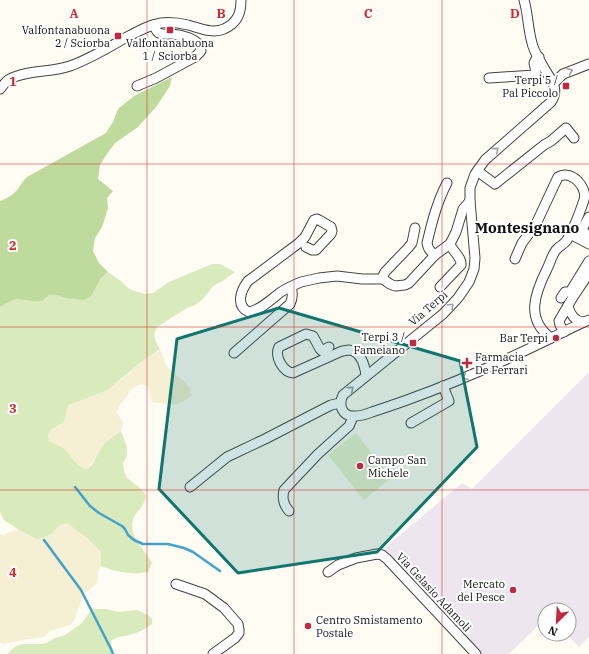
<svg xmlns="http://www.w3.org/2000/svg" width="589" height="654" viewBox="0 0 589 654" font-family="'IBM Plex Serif',serif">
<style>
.industrial{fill:#ede6ef}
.farmland{fill:#f5efd4}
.green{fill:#d9eabd}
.forest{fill:#bfda9d}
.pitch{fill:#e9f1cf}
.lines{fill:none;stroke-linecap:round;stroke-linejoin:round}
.stream{stroke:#41a3cc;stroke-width:2.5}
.minor-casing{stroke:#444;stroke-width:11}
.minor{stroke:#fff;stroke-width:9}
.oneway{stroke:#a0a0a0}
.marked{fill:#0f766e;fill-opacity:0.2;stroke:#0f766e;stroke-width:3;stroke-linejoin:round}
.grid{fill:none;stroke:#d62828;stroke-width:1;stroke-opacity:0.55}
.poi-dot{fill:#c02940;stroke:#fff;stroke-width:1.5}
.labels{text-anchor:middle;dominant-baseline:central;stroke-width:4;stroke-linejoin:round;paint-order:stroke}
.poi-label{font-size:11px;fill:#111;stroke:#fff;text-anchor:end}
.street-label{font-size:11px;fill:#111;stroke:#fff}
.district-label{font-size:15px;font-weight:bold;fill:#111;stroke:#fff}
.grid-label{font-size:13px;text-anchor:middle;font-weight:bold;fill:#d62828;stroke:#fff;stroke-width:4;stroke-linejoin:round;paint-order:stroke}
</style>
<rect width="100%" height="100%" fill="#fffcf4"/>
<!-- industrial -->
<polygon class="industrial" points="589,372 589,637 579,647 567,634 569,634 569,610 545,610 545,619 509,654 480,654 382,550 462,483 472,489"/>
<!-- farmland -->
<g class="farmland">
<polygon points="160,349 166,365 171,371 184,381 190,388 192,395 186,400 174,405 152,402 148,387 142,384 136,386 130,390 127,396 119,406 117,412 120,418 123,422 121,431 105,443 101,448 91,465 86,469 80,466 74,462 61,447 54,445 49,441 48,434 52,429 63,423 66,417 66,411 69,405 85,398 122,379 149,356"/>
<polygon points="67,523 87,538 101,552 101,566 98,572 98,578 96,584 84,594 75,618 71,625 50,631 44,637 22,640 5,644 0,643 0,534 3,535 15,530 19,530 36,539 52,533 59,526"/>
</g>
<!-- green -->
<g class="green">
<path d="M212,264H220L235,272L221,282L213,286L202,300L195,305L187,308L157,327L154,334L156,342L160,349L149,356L107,390L69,405L66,411V417L63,423L52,429L48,434L49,441C53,444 57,445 61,447C72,454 71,463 86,469L92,465L101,448L105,443L121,431L127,447V456L123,463L124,471L127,478L141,489L146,495C145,498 145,502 143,504C141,509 136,512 134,517C126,534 145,549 152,563L148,572C132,575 116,572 101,566V552L87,538L67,523L59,526L52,533L45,537L36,539L19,530L4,520L0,512V307L15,299L32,301L49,295H57L66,298L92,295L101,278L108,272L122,282L128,288L135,291L145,294L153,293L169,282Z"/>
<path d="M94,609H106L118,612L137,610L148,615L152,619V624C146,629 137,633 129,635C122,637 118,636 111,641L112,647L114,654H7L16,646L22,644H41L47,643L53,639L65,635L81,624L89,613Z"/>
</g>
<!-- forest -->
<path class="forest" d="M172,77L170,86L156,107L138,127L115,143L107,154L100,165L98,179L113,191L107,198L108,208L102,227L95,238L93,251L99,263L108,272L101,278L92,295L84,300L66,298L57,295H49L42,301H32L15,299L0,307V201C6,199 13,195 17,190C21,186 22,181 27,177L106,133L113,122L118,109L134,96Z"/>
<!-- pitch -->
<polygon class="pitch" points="356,433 391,478 364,500 328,455"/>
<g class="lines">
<!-- stream -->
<g class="stream">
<polyline points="75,487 90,506 99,513 122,526 125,529 128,535 134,540 143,544 168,544 184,548 193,552 220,571"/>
<polyline points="44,540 81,590 111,649 113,654"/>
</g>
<defs>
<g id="minor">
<path d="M524,0C528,14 528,29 532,43C533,50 541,62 544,68C551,80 560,89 551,102L485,160L475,174L470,188V201L475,258L474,269L469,282L458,298L443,314L343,395C338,405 342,417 355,416C361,416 367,414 372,412C384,408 396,404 407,400C454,383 500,363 545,341C560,334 574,326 589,320"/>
<polyline points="489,78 535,75 536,72 534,63 536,59 539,57"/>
<polyline points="554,83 563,74 571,71 589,64"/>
<path d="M137,86L156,78L195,57L201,51L200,45C193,38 182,35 172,34C168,34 162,35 159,33C156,32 155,27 154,25"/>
<path d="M0,89C3,86 5,82 8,80C11,78 14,77 17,76C34,70 53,72 70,66C90,59 109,47 127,37C138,31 149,25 161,23C170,22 179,23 188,25C200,28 212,34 224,29C237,23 241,14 241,0"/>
<polyline points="478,170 480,173 495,184 544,145 551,141 566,128 574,138"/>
<polyline points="589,217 581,231 589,235"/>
<polyline points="570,234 589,244"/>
<path d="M306,247L312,250H316L331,234L332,231L331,227L319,220L317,219L314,220L305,237L299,243L248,281C241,290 235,306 249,312C261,310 271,299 281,292C287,288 294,285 301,282L319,278L337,276L362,279H383L390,284L395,286L405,285L409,283L435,255L450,244L456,232L463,209L470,201"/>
<path d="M435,255C430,251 428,249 427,243C432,222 437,202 447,183"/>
<path d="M515,259L522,243L536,224L558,177C571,169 588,187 584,200C580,212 574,228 567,240C564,245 560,245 556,250C552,255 550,263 547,269C535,293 525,319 551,338"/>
<polyline points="383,279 383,276 385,272 408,248 412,243 415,228"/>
<path d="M440,287L461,265C462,257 452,251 450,244"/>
<polyline points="561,298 565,292 570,292 589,261"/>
<path d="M568,306C570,314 575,321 583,322"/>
<polyline points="564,332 560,325 559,321 573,297 589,273"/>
<path d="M329,347L322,351L320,349L313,336L306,334L279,347C274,356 283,372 293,373L342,351C344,351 346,350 349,350C361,351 365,366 366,376"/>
<path d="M234,353L290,304C293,298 293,293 291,287"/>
<polyline points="411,423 449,401 443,386"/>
<polyline points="190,487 227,457 265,439 331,405 340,403"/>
<path d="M289,511C283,504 282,498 284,490L318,454L349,426L353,417"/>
<polyline points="328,572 338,565 356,558 377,554 382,555 387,559 476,654"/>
<polyline points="176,584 205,594 224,608 238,624 239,630 239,633 235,638 213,654"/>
</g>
</defs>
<!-- minor casing -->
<use href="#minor" class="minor-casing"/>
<!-- minor -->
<use href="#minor" class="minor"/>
</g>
<!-- one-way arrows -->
<defs><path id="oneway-chevron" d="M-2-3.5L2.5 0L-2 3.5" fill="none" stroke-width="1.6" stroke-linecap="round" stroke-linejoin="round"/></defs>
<g class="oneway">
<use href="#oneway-chevron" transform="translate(570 71) rotate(-22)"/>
<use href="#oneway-chevron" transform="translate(496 150) rotate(-41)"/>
<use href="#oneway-chevron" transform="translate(451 306) rotate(-45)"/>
<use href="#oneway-chevron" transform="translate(465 377) rotate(157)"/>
<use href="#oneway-chevron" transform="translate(351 389) rotate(-40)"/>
</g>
<!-- marked area -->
<path class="marked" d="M279,308L460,361L477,447L377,552L238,573L159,489L177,339Z"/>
<!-- grid -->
<path class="grid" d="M147,0V654M294,0V654M442,0V654M0,164H589M0,327H589M0,490H589"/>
<!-- markers -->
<g class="poi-dot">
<rect x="166" y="26" width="8" height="8" rx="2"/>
<rect x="114" y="32" width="8" height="8" rx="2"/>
<rect x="562" y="82" width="8" height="8" rx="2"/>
<circle cx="556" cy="338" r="4"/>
<rect x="409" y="339" width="8" height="8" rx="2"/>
<path d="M465 357h4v4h4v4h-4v4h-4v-4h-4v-4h4z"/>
<circle cx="360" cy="466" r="4"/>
<circle cx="513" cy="590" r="4"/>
<circle cx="308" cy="626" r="4"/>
</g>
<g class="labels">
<!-- poi labels -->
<g class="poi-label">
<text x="110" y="30">Valfontanabuona<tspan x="110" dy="13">2 / Sciorba</tspan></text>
<text x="170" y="43" text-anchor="middle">Valfontanabuona<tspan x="170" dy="13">1 / Sciorba</tspan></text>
<text x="558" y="80">Terpi 5 /<tspan x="558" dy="13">Pal Piccolo</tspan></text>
<text x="405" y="337">Terpi 3 /<tspan x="405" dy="13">Fameiano</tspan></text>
<text x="548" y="338">Bar Terpi</text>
<text x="475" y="357" text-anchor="start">Farmacia<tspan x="475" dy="13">De Ferrari</tspan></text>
<text x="368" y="460" text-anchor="start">Campo San<tspan x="368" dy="13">Michele</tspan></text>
<text x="505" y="584">Mercato<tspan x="505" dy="13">del Pesce</tspan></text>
<text x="316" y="620" text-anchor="start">Centro Smistamento<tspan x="316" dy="13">Postale</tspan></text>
</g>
<!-- street labels -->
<g class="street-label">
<text transform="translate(428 308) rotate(-41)">Via Terpi</text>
<text transform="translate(434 592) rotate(47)">Via Gelasio Adamoli</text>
</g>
<!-- district labels -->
<g class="district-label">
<text x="527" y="227">Montesignano</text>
</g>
</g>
<g class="grid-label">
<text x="74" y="18">A</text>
<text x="221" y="18">B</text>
<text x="368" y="18">C</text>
<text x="515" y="18">D</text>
<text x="13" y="86">1</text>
<text x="13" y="250">2</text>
<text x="13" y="413">3</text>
<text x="13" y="577">4</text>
</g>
<!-- north arrow -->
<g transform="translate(557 622) rotate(204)"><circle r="19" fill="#ffffff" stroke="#a0a0a0"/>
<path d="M0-3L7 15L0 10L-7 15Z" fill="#c02940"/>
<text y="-6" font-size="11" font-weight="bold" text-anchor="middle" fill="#111111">N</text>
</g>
</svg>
